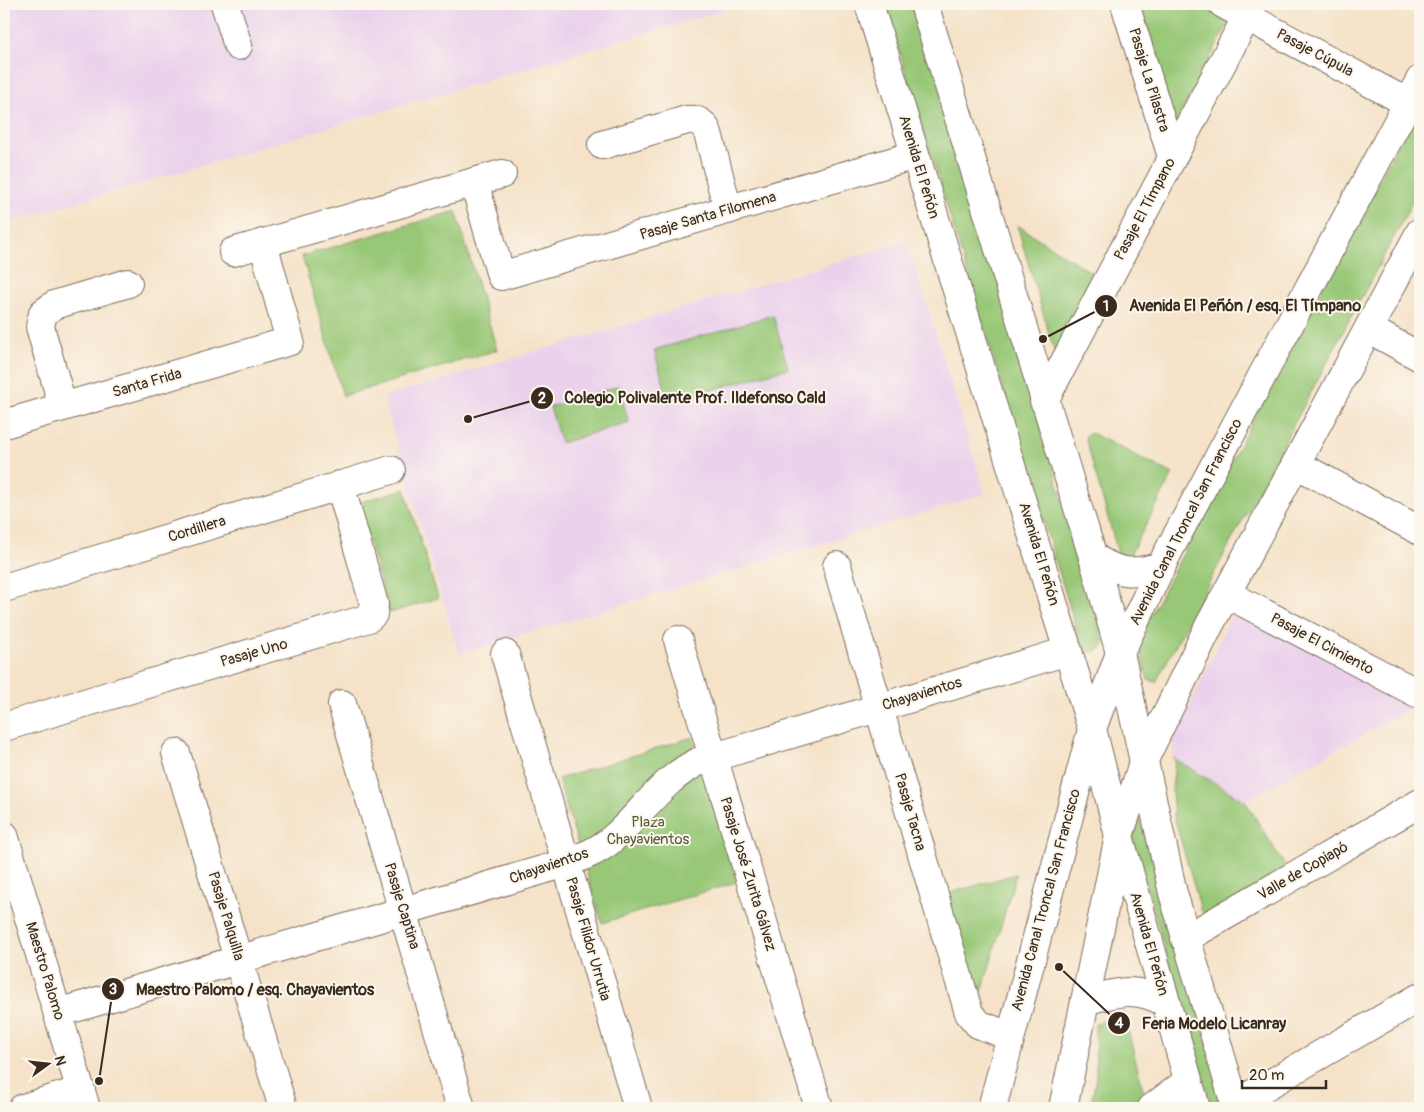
<svg xmlns="http://www.w3.org/2000/svg" width="1424" height="1112" viewBox="0 0 1424 1112" font-family="Pangolin,sans-serif">
<style>
.built{fill:#ebd1ec}
.green{fill:#98c877;stroke:#6a794a}
.lines{fill:none;stroke-linecap:round;stroke-linejoin:round}
.minor-casing{stroke:#7c6a5a;stroke-width:30}
.major-casing{stroke:#7c6a5a;stroke-width:30}
.minor{stroke:#fff;stroke-width:28}
.major{stroke:#fff;stroke-width:28}
.labels{text-anchor:middle;dominant-baseline:central;stroke-width:4;stroke-linejoin:round;paint-order:stroke}
.street-label{font-size:15px;fill:#3b2a1e;stroke:#fbf7ec}
.park-label{font-size:15px;fill:#575939;stroke:#fbf7ec}
.leader{fill:none;stroke:#3b2a1e;stroke-width:2}
.callout-dot{fill:#3b2a1e;stroke:#fbf7ec;stroke-width:2}
.mark-label{font-size:15px;text-anchor:middle;font-weight:bold;fill:#fff}
.callout-label{font-size:16px;text-anchor:middle;font-weight:bold;fill:#3b2a1e;stroke:#fbf7ec;stroke-width:4;stroke-linejoin:round;paint-order:stroke}
</style>
<rect width="100%" height="100%" fill="#fbf7ec"/>
<filter id="ink" filterUnits="userSpaceOnUse"><feTurbulence type="fractalNoise" baseFrequency=".02" numOctaves="2"/><feDisplacementMap in="SourceGraphic" scale="10" xChannelSelector="R" yChannelSelector="G"/><feConvolveMatrix kernelMatrix="1 2 1 2 8 2 1 2 1" color-interpolation-filters="sRGB"/></filter>
<filter id="wash" filterUnits="userSpaceOnUse"><feTurbulence type="fractalNoise" baseFrequency=".0096" numOctaves="4" result="noise"/><feDisplacementMap in="SourceGraphic" scale="20" xChannelSelector="R" yChannelSelector="G"/><feGaussianBlur stdDeviation="1.12" result="paint"/><feColorMatrix in="noise" values="0 0 0 0 0 0 0 0 0 0 0 0 0 0 0 0 0 1.4 0 .05"/><feComposite in="paint" operator="in"/></filter>
<g filter="url(#wash)">
<rect width="100%" height="100%" fill="#f5e2c8"/>
<!-- built -->
<g class="built">
<polygon points="4,4 744,4 4,224"/>
<polygon points="907,241 985,494 459,654 383,397"/>
<polygon points="1234,610 1418,704 1245,801 1173,758 1174,740"/>
</g>
<!-- green -->
<g class="green">
<path d="M885,4H916L1105,643C1098,651 1095,653 1085,651L1078,634Z"/>
<polygon points="1136,4 1197,4 1229,22 1173,128"/>
<polygon points="1420,102 1420,188 1156,682 1148,680 1139,645 1143,630"/>
<polygon points="456,211 497,350 343,396 302,256"/>
<polygon points="1017,225 1098,277 1056,357"/>
<polygon points="773,315 788,368 669,402 654,350"/>
<polygon points="618,386 629,422 561,443 550,407"/>
<polygon points="1091,433 1173,474 1130,555 1123,559 1118,553 1085,437"/>
<polygon points="405,489 438,598 390,613 357,503"/>
<polygon points="693,737 737,882 602,923 558,779"/>
<polygon points="1173,758 1245,801 1287,869 1211,918 1201,910 1174,817 1172,791 1175,760"/>
<polygon points="1140,820 1227,1108 1212,1108 1132,837"/>
<polygon points="1016,874 978,1006 946,894"/>
<polygon points="1124,1014 1146,1102 1136,1108 1090,1108 1096,1078 1095,1024"/>
</g>
</g>
<g filter="url(#ink)">
<g class="lines">
<defs>
<g id="minor">
<polyline points="225,4 238,46"/>
<polyline points="1125,4 1172,157"/>
<polyline points="1223,4 1408,103"/>
<path d="M602,145L687,120C698,119 704,123 708,133L728,210"/>
<polyline points="474,182 501,276 915,155"/>
<polyline points="233,252 502,174"/>
<polyline points="1369,329 1420,357"/>
<polyline points="1044,401 1247,16"/>
<polyline points="63,407 40,327 43,313 54,305 128,283"/>
<polyline points="4,424 290,341 263,243"/>
<polyline points="1296,464 1420,531"/>
<polyline points="837,566 969,1013 978,1024 1009,1036"/>
<polyline points="4,588 391,470"/>
<polyline points="1227,594 1417,693"/>
<polyline points="678,640 819,1108"/>
<polyline points="505,654 638,1108"/>
<polyline points="342,704 461,1108"/>
<polyline points="4,727 369,618 373,614 374,604 340,485"/>
<polyline points="176,753 283,1108"/>
<polyline points="4,835 86,1108"/>
<polyline points="1185,939 1420,803"/>
<path d="M58,1013L566,863C582,857 598,851 611,840C642,814 661,780 698,762L1068,651"/>
<polyline points="1235,1104 1420,997"/>
<polyline points="23,1108 81,1090"/>
<polyline points="992,1108 1092,729 1120,653 1167,554 1420,80"/>
<polyline points="1063,1108 1119,836 1144,760 1209,626 1420,232"/>
<polyline points="1152,1108 1188,1081"/>
</g>
<g id="major">
<polyline points="869,4 1092,729 1119,836 1196,1108"/>
<polyline points="924,4 1093,557 1120,653 1173,893 1236,1108"/>
<path d="M1093,557C1120,574 1131,575 1162,566"/>
<path d="M1085,1001C1118,992 1133,986 1165,1002"/>
</g>
</defs>
<!-- minor casing -->
<use href="#minor" class="minor-casing"/>
<!-- major casing -->
<use href="#major" class="major-casing"/>
<!-- minor -->
<use href="#minor" class="minor"/>
<!-- major -->
<use href="#major" class="major"/>
</g>
</g>
<g class="labels">
<!-- street labels -->
<g class="street-label">
<text transform="translate(1315 53) rotate(28)">Pasaje Cúpula</text>
<text transform="translate(1149 80) rotate(73)">Pasaje La Pilastra</text>
<text transform="translate(919 167) rotate(73)">Avenida El Peñón</text>
<text transform="translate(1145 209) rotate(-62)">Pasaje El Tímpano</text>
<text transform="translate(708 216) rotate(-16)">Pasaje Santa Filomena</text>
<text transform="translate(147 383) rotate(-16)">Santa Frida</text>
<text transform="translate(1186 522) rotate(-63)">Avenida Canal Troncal San Francisco</text>
<text transform="translate(197 529) rotate(-17)">Cordillera</text>
<text transform="translate(1039 554) rotate(73)">Avenida El Peñón</text>
<text transform="translate(1322 644) rotate(28)">Pasaje El Cimiento</text>
<text transform="translate(254 653) rotate(-16)">Pasaje Uno</text>
<text transform="translate(922 694) rotate(-17)">Chayavientos</text>
<text transform="translate(910 812) rotate(74)">Pasaje Tacna</text>
<text transform="translate(549 866) rotate(-19)">Chayavientos</text>
<text transform="translate(1303 871) rotate(-30)">Valle de Copiapó</text>
<text transform="translate(748 874) rotate(73)">Pasaje José Zurita Gálvez</text>
<text transform="translate(1046 900) rotate(-75)">Avenida Canal Troncal San Francisco</text>
<text transform="translate(402 906) rotate(73)">Pasaje Captina</text>
<text transform="translate(226 916) rotate(73)">Pasaje Palquilla</text>
<text transform="translate(588 939) rotate(74)">Pasaje Filidor Urrutia</text>
<text transform="translate(1149 944) rotate(74)">Avenida El Peñón</text>
<text transform="translate(45 971) rotate(73)">Maestro Palomo</text>
</g>
<!-- park labels -->
<g class="park-label">
<text x="648" y="822">Plaza<tspan x="648" dy="17">Chayavientos</tspan></text>
</g>
</g>
<!-- callouts -->
<path class="leader" d="M1043 339L1106 306M468 419L542 398M99 1081L113 989M1059 967L1119 1023"/>
<g class="callout-dot">
<circle cx="1043" cy="339" r="5"/>
<circle cx="468" cy="419" r="5"/>
<circle cx="99" cy="1081" r="5"/>
<circle cx="1059" cy="967" r="5"/>
<circle cx="1106" cy="306" r="12"/>
<circle cx="542" cy="398" r="12"/>
<circle cx="113" cy="989" r="12"/>
<circle cx="1119" cy="1023" r="12"/>
</g>
<g class="mark-label">
<text x="1106" y="311">1</text>
<text x="542" y="403">2</text>
<text x="113" y="994">3</text>
<text x="1119" y="1028">4</text>
</g>
<g class="callout-label">
<text x="1245" y="311">Avenida El Peñón / esq. El Tímpano</text>
<text x="695" y="403">Colegio Polivalente Prof. Ildefonso Cald</text>
<text x="255" y="995">Maestro Palomo / esq. Chayavientos</text>
<text x="1214" y="1029">Feria Modelo Licanray</text>
</g>
<!-- margin -->
<rect width="1424" height="1112" fill="none" stroke="#fbf7ec" stroke-width="20"/>
<!-- north arrow -->
<g transform="translate(48 1064) rotate(75)" stroke="#fbf7ec" stroke-width="4" paint-order="stroke">
<path d="M0-4L9 19L0 12L-9 19Z" fill="#3b2a1e"/>
<text y="-8" font-size="14" font-weight="bold" text-anchor="middle" fill="#3b2a1e">N</text>
</g>
<!-- scale -->
<path d="M1242 1080v8h84v-8" fill="none" stroke="#3b2a1e" stroke-width="2.5"/>
<text x="1249" y="1080" font-size="15" fill="#3b2a1e" stroke="#fbf7ec" stroke-width="4" paint-order="stroke">20 m</text>
</svg>
